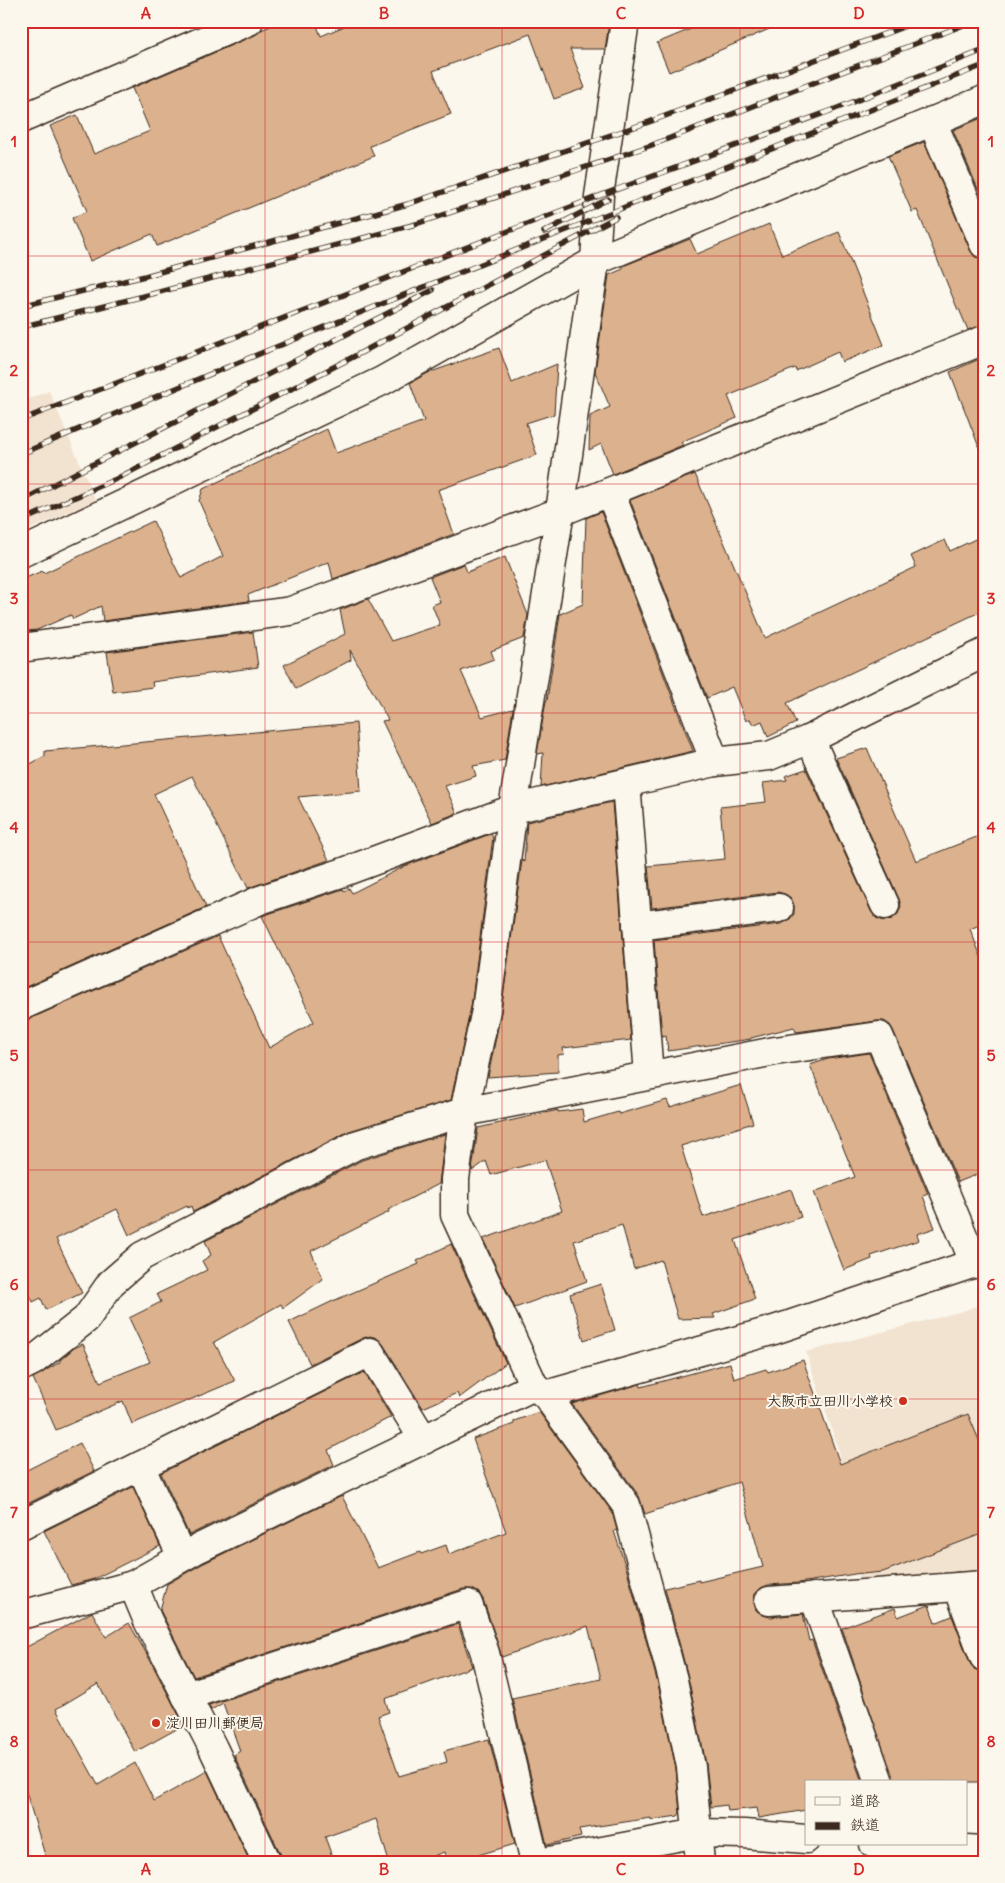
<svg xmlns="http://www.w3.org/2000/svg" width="1005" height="1883" viewBox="0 0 1005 1883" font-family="Delius,'Klee One',sans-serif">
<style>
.built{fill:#f2e2d0}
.building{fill:#dcb18d;stroke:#3b2a1e}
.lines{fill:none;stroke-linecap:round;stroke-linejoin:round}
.minor-casing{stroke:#3b2a1e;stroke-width:31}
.minor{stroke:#fbf7ec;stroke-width:28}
.rail-casing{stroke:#3b2a1e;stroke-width:5.5}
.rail{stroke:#fbf7ec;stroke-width:4;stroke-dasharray:11;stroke-linecap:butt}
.grid{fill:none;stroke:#d62828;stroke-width:1;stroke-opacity:0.55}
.poi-dot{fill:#c8321e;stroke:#fbf7ec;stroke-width:2}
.labels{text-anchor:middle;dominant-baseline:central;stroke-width:4;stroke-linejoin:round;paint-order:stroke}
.poi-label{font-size:14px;font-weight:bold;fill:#3b2a1e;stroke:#fbf7ec;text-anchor:end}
.neatline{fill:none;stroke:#d62828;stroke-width:2}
.grid-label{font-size:16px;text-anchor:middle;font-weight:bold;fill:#d62828}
</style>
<rect width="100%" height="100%" fill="#fbf7ec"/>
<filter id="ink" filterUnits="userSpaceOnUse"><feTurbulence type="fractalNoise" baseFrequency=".02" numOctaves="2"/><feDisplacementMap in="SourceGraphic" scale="10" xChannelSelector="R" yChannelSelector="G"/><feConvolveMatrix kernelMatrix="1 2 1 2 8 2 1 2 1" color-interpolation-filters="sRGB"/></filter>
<g filter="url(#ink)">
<!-- built -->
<g class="built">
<polygon points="49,391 96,501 21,533 21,402"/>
<polygon points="984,1303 984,1577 859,1581 839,1451 806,1352 963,1311"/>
</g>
<!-- building -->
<g class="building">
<polygon points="283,21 315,21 321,36 356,21 609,21 609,24 605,49 570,49 585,88 554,99 530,34 433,71 451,114 370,146 374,156 157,246 152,234 90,261 72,218 87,211 50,126 77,115 94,154 150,131 132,88 255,35 261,30"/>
<polygon points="710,21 788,21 669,72 657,43"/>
<polygon points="984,117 984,203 953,130"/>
<polygon points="924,142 970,250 975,257 984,259 984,325 968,330 959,309 958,310 917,210 912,212 888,156"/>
<polygon points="769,224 782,255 839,232 884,345 842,362 838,352 796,371 795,368 728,396 737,418 681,442 683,445 613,474 601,444 589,450 590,416 610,407 595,372 609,275 623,269 623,266 690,239 697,254"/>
<polygon points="499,348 512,383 557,364 554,414 526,423 537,455 438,490 454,534 333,579 329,562 248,595 249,601 103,621 101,606 73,619 71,615 37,630 27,631 21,618 21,580 42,571 44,573 153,521 181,578 223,556 199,501 203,489 327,429 336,453 424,421 410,383 428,373"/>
<polygon points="984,357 984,454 982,455 950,372"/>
<polygon points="695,474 765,638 916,567 911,556 945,540 950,551 984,535 984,610 787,703 796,723 768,737 762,721 753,725 750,719 746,721 732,687 707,698 630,500"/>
<polygon points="601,512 693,751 541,787 543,753 537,754 546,701 547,700 560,614 583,604 586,518"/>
<polygon points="505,557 528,615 524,638 491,651 494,659 461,671 482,717 513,709 505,760 473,766 476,776 445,786 457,813 432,823 382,721 388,720 350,650 351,660 296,689 284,665 345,634 340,610 368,599 391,641 440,625 432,605 440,602 430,577 464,564 467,572"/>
<polygon points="253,632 258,667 152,682 153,687 113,692 107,652"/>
<polygon points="356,723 361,791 298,797 329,860 248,888 192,776 154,794 206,907 21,989 21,769 45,756 45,751"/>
<polygon points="867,748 916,861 984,834 984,923 970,929 984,964 984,1172 958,1182 893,1030 890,1025 884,1021 877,1021 796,1032 794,1027 751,1038 751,1039 668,1051 666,1036 662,1037 654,940 781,924 789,920 794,914 794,906 791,898 785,894 778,892 652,908 648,866 725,859 720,807 766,802 763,783 787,780 785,776 806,769 871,911 876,918 884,921 892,919 898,914 901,906 899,899 836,758"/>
<polygon points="612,802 631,1040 563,1048 564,1054 558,1055 558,1072 488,1077 501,1012 522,860 524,862 527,822"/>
<polygon points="490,834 493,837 471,1007 451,1100 349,1131 193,1212 191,1206 188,1208 187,1206 129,1235 117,1209 56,1239 82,1293 46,1310 41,1298 33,1302 21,1276 21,1021 27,1020 218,936 269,1048 314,1022 262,916 343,889 344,891 349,888 352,893 405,866"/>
<polygon points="869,1053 928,1194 923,1196 935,1228 917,1234 919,1240 871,1256 872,1259 844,1270 814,1192 855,1177 810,1065 828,1059"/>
<polygon points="741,1085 753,1123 681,1146 703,1217 791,1189 801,1217 735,1240 755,1299 713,1314 715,1318 678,1319 661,1260 634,1269 622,1225 574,1241 587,1281 515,1308 483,1239 562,1211 545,1160 491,1175 486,1161 472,1171 478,1128 558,1110 558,1112 582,1109 584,1122 618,1112 619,1114 667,1100 670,1107"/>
<polygon points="445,1134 439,1184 388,1210 389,1212 311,1251 323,1279 283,1308 281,1304 214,1342 235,1381 132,1424 123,1401 56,1430 33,1378 60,1362 60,1360 74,1348 83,1344 100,1382 150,1362 129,1318 161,1302 157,1294 207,1270 202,1261 211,1255 205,1241 362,1160"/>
<polygon points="451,1244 506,1363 459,1398 457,1393 423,1408 383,1344 377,1338 370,1336 363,1338 310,1364 289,1322 333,1301 419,1264 417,1261"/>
<polygon points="601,1284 615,1330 584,1340 570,1294"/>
<polygon points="803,1360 840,1464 968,1414 984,1452 984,1533 883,1572 862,1574 861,1573 799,1583 768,1585 761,1588 755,1594 754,1603 756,1610 763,1615 770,1617 803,1614 809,1641 812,1640 862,1782 806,1782 806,1810 759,1818 757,1808 728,1811 727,1805 711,1807 706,1764 688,1677 665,1588 699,1580 699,1582 763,1567 739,1482 645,1514 639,1496 572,1404 640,1384 641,1387 730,1363 734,1379 766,1369 768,1372"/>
<polygon points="364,1372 391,1417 328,1450 334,1465 189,1535 161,1473"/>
<polygon points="539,1412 612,1512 617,1530 614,1531 628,1574 658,1684 676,1769 680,1813 678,1816 651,1820 651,1818 579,1829 581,1837 547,1845 512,1698 601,1679 588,1626 502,1657 483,1599 479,1593 472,1589 463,1589 194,1677 160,1610 167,1584 202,1564 342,1496 378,1568 420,1552 421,1554 446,1545 449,1554 506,1532 473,1439 514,1424 514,1421"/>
<polygon points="80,1443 94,1471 21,1507 21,1473"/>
<polygon points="133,1487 160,1546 94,1579 71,1585 44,1531"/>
<polygon points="929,1605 935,1623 952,1616 970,1663 974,1669 984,1672 984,1782 894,1782 842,1628 895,1608 898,1617"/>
<polygon points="92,1612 106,1637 129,1623 149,1658 184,1725 135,1752 98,1684 56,1709 98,1785 135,1763 154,1801 207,1771 250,1862 47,1862 21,1775 21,1650"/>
<polygon points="458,1624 472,1667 385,1699 389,1712 378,1716 399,1776 447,1762 444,1751 489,1739 515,1844 455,1862 447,1862 444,1852 417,1862 389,1862 376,1819 325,1837 334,1862 282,1862 281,1855 234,1755 240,1751 223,1703 211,1710 209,1705"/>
</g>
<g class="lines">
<defs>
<g id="minor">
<polyline points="625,21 599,196 595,261 561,505 513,809 486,1010 464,1112 455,1179 455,1215 534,1386 546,1395 626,1505 673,1680 691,1767 700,1862"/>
<polyline points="21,119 249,21"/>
<polyline points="932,121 984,244"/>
<polyline points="610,492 715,762"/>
<polyline points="21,553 382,381 595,261 984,100"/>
<polyline points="21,648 291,611 560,512 984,340"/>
<polyline points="810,739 885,905"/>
<polyline points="626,783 649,1075"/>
<polyline points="637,926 779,908"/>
<polyline points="21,1006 260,900 341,873 513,809 715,762 769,756 810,739 984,653"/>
<polyline points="21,1367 33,1361 86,1319 111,1283 142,1256 356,1145 464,1112 775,1051 879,1036 975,1264"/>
<polyline points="546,1395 774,1330 984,1260"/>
<polyline points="140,1466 182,1557"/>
<polyline points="21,1525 370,1352 424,1440"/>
<polyline points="133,1585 148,1621 213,1748 267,1862"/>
<polyline points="958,1587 984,1657"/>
<polyline points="814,1597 879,1782"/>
<polyline points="769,1601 984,1585"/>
<polyline points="21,1615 133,1585 195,1550 534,1386"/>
<polyline points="186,1696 468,1604 485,1653 535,1862"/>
<polyline points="874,1844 984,1850"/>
<polyline points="544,1862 698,1833 744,1834 806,1839"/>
</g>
</defs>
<!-- minor casing -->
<use href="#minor" class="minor-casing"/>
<!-- minor -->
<use href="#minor" class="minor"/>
<defs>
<g id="rail">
<polyline points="544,232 608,199"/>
<polyline points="21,306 145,276 408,204 649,122 919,21"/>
<polyline points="21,327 148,295 416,224 652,145 974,21"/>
<polyline points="21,420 599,196 830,111 984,50"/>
<path d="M21,454C339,317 662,193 984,65"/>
<polyline points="21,501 433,290"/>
<polyline points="21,521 116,479 353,357 616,217"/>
</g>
</defs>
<!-- rail casing -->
<use href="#rail" class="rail-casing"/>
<!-- rail -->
<use href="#rail" class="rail"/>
</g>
</g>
<!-- grid -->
<path class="grid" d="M265,21V1862M502,21V1862M740,21V1862M21,256H984M21,484H984M21,713H984M21,942H984M21,1170H984M21,1399H984M21,1627H984"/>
<!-- markers -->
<g class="poi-dot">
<circle cx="903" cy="1401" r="5"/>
<circle cx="156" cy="1723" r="5"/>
</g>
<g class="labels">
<!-- poi labels -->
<g class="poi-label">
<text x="893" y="1401">大阪市立田川小学校</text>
<text x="166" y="1723" text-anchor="start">淀川田川郵便局</text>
</g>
</g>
<!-- margin -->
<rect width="1005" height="1883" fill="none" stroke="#fbf7ec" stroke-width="55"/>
<!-- legend -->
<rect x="805" y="1780" width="162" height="65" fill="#fbf7ec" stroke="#aea59a"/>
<rect x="815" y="1797" width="25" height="8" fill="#fbf7ec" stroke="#aea59a"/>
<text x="850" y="1806" font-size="15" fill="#3b2a1e">道路</text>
<rect x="815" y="1822" width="25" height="8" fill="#3b2a1e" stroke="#aea59a"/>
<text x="850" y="1830" font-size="15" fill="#3b2a1e">鉄道</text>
<rect x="28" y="28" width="950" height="1828" class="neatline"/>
<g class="grid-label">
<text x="146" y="19">A</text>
<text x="384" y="19">B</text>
<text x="621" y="19">C</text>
<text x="859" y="19">D</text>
<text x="14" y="147">1</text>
<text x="991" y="147">1</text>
<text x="14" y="376">2</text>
<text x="991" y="376">2</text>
<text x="14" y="604">3</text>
<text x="991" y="604">3</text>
<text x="14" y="833">4</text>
<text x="991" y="833">4</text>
<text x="14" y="1061">5</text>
<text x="991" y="1061">5</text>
<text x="14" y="1290">6</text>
<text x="991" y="1290">6</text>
<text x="14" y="1518">7</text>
<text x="991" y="1518">7</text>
<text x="14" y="1747">8</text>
<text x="991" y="1747">8</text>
<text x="146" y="1875">A</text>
<text x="384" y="1875">B</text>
<text x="621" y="1875">C</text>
<text x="859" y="1875">D</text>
</g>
</svg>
